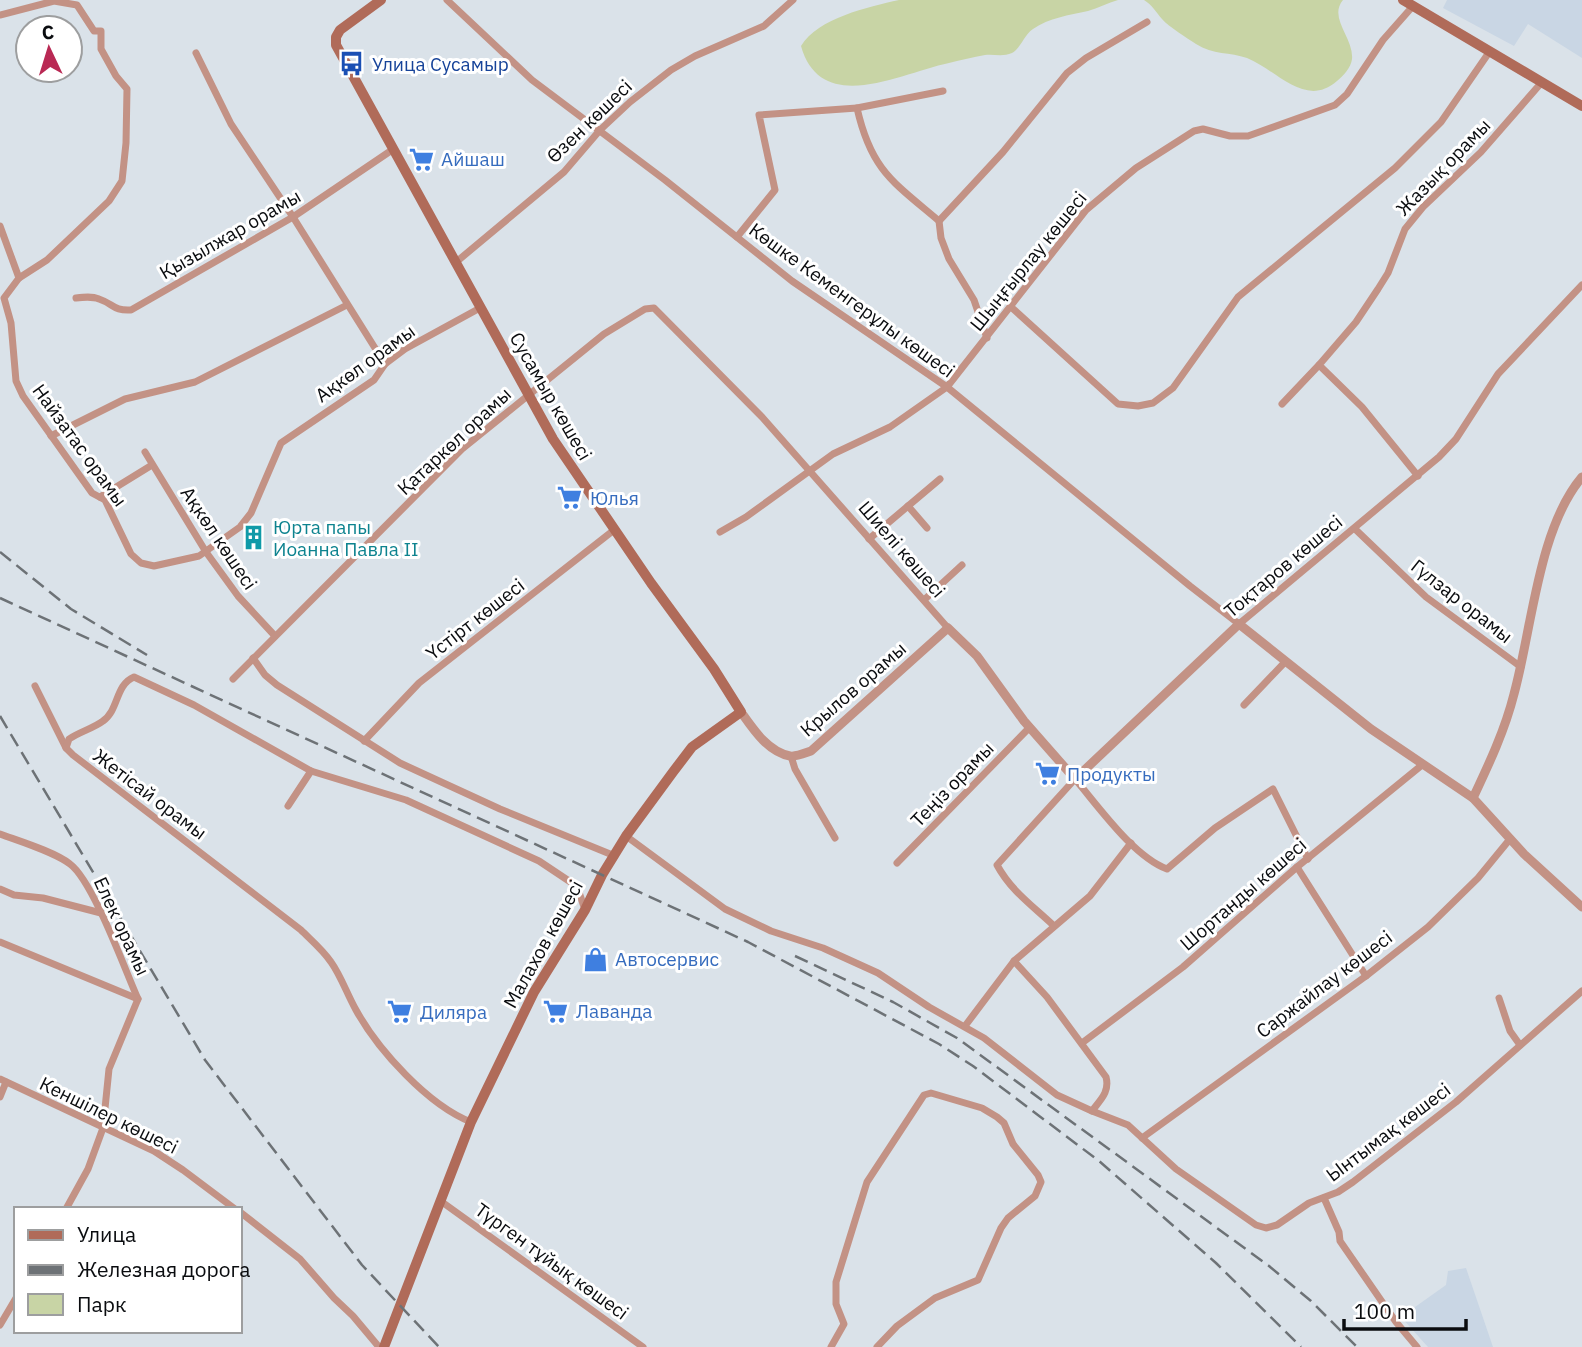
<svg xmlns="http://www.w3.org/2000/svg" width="1582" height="1347" viewBox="0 0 1582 1347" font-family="'IBM Plex Sans',sans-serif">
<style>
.built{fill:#c9d6e4}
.green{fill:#c8d4a5}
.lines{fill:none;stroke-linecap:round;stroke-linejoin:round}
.minor{stroke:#c39285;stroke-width:7}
.tertiary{stroke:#c39285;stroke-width:9}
.secondary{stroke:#b06b59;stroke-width:10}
.rail{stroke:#6d7276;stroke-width:2.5;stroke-dasharray:14 7;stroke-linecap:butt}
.labels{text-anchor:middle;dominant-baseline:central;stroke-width:6;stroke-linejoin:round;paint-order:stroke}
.transit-label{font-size:19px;fill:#164399;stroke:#fff;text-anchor:start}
.street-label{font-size:19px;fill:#0a0c0f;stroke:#fff}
.shop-label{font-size:19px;fill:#366cbe;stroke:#fff;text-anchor:start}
.culture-label{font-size:19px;fill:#0d838f;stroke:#fff;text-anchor:start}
</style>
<rect width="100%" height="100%" fill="#dae2e9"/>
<!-- built -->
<g class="built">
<polygon points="1447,0 1582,0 1582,58 1528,24 1514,46 1443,8"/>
<polygon points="1466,1268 1493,1347 1428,1347 1401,1317 1446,1285 1448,1271"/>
</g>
<!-- green -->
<g class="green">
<path d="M899,0H1118C1108,3 1098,8 1088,11C1069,15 1049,18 1033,29C1024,35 1021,48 1012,53C1003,57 994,54 985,55C973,57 961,60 949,63C901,73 821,117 801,46C818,18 868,7 899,0Z"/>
<path d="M1144,0H1343C1328,18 1354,38 1352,59C1351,68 1343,76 1337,81C1305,109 1277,70 1247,58C1230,52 1213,55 1196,44C1187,38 1169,27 1162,19C1156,12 1152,5 1144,0Z"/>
</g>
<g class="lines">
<!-- minor -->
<g class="minor">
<polyline points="447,0 532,80 665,180 792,281 947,387 1190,586 1239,624 1439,457 1456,439 1498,374 1582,285"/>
<polyline points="0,15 54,1 77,5 94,31 101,31 101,49 116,76 127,89 126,143 122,181 109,201 47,260 19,278 4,298 11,323 16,381 23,396 92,493 105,500 131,554 141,563 154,566 199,556 240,527 251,513 281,443 374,380 385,364 405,349 480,308"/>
<polyline points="196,53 231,124 293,217 385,364"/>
<polyline points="857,108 943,91"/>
<polyline points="939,221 1003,152 1067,73 1086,58 1147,22"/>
<polyline points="0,226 19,278"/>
<path d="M737,237L775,190L759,115L857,108C871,170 893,182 939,221L941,238L949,259L974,300L987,338"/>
<polyline points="455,263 564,172 600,130 630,102 671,70 695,56 764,26 793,0"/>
<path d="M76,298C84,297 92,296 99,299C114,304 113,311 131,310L293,217L392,150"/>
<polyline points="1011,307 1118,404 1138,406 1153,403 1173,388 1238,297 1395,168 1441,122 1490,51"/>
<polyline points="1282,404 1319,365"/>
<polyline points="51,436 125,399 195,382 347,305"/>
<polyline points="145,452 206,552 238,596 275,636"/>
<polyline points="1418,476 1362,407 1319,365 1356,322 1378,289 1388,273 1405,229 1423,207 1481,152 1542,82"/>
<polyline points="100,497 152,465"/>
<polyline points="908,506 927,528"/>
<polyline points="1355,529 1426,597 1521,667"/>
<polyline points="720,532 746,517 833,454 890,427 947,387 1086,210 1136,168 1194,131 1203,129 1230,136 1248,136 1335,105 1347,94 1383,40 1413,6"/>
<polyline points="869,539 940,479"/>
<polyline points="924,600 962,565"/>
<polyline points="253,658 265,675 277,685 400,763 500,809 615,856"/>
<polyline points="233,679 462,449 604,334 645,309 654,308 762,417 948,628"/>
<polyline points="35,686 66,748"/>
<polyline points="1244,705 1286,661"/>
<polyline points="364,741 419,683 614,530"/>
<polyline points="791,756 795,769 835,838"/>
<polyline points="288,806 311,771"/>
<path d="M0,834C19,841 55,852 70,864C93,881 125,970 138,999L109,1069L103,1128L88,1169L66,1209"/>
<polyline points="626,836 725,909 771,931 823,948 878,973 929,1007 984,1038 1057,1095 1092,1111"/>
<polyline points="897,863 1030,727"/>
<polyline points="1297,867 1366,976"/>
<polyline points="0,889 14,895 43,898 101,913"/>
<path d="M1054,926C1033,906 1011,891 997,865L1075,779C1099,807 1133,856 1167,869L1215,828L1273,789L1308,859"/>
<polyline points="0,942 138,999"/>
<path d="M1014,961L1047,997L1106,1077C1110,1092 1100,1100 1092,1111L1128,1125L1176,1169L1256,1225L1266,1228L1277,1225L1309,1203L1338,1192L1353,1182L1456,1102L1582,991"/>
<polyline points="1499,998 1510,1031 1520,1045"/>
<polyline points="965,1026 1014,961 1090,896 1131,843"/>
<polyline points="1082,1043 1183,967 1297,867 1422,765"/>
<polyline points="0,1079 154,1151 183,1170 235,1209"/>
<polyline points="0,1097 6,1082"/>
<path d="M471,1122C428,1105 378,1050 356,1010C347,994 341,976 331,962C323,950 311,940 301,930L73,755L66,748L69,739C79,732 94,728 103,721C119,710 115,685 134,677L194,705L311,771L406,800L539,861L572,883L579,892L585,910"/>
<polyline points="1142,1138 1366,976 1428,927 1478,878 1510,839"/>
<polyline points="1324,1198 1339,1232 1340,1241 1396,1322 1417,1347"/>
<polyline points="442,1202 643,1347"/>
<polyline points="240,1212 300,1259 334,1298 353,1316 379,1347"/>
<polyline points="0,1325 16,1298"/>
<polyline points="831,1347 844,1324 836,1304 836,1282 867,1182 924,1095 931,1093 982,1108 997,1117 1004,1123 1013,1144 1038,1175 1041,1182 1035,1196 1008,1218 1001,1228 978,1280 935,1298 897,1326 877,1347"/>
</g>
<!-- tertiary -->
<g class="tertiary">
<path d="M741,712C753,729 768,752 790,756C796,757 805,753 811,751L948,628L977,656L1024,721L1075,779L1239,624L1371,729L1473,798L1524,854L1582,907"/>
<path d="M1473,798C1489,764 1505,730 1514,694C1532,629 1538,529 1582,477"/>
</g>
<!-- secondary -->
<g class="secondary">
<polyline points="381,0 340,30 336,37 336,45 553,439 651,583 714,669 741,712 692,747 673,772 626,836 602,875 585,910 534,992 471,1122 384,1347"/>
<polyline points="1403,0 1582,106"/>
</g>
<!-- rail -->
<g class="rail">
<polyline points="0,552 71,609 147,655"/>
<polyline points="0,598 748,942 939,1044 973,1066 1099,1161 1216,1263 1301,1347"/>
<polyline points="0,716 205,1060 362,1265 439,1347"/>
<polyline points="795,956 893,1002 957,1038 1269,1266 1311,1301 1357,1347"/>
</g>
</g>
<!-- icons -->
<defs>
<symbol id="bus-bare" viewBox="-9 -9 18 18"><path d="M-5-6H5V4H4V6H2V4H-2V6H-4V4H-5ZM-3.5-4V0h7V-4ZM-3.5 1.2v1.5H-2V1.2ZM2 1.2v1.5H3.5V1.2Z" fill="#1a4fb4" stroke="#fff" stroke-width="2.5" paint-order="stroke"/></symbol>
<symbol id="supermarket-bare" viewBox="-9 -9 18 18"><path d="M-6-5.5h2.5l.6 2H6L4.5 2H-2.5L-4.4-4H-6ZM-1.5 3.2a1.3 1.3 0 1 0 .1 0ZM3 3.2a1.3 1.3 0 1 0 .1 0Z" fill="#3f7fe0" stroke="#fff" stroke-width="2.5" paint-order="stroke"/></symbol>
<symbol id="building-bare" viewBox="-9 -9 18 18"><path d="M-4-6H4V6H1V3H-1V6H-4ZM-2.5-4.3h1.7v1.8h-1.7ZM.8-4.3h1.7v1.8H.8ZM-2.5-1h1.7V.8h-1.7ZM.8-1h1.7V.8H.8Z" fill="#0f9aa8" stroke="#fff" stroke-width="2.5" paint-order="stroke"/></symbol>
<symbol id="shop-bare" viewBox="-9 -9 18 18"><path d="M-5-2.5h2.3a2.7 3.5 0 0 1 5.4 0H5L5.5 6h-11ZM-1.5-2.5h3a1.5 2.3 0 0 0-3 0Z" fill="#3f7fe0" stroke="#fff" stroke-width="2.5" paint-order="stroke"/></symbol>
</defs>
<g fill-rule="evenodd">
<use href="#bus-bare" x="334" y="46" width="35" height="35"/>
<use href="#supermarket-bare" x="404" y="142" width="35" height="35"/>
<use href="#supermarket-bare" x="552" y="480" width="35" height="35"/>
<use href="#building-bare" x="236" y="520" width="35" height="35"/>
<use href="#supermarket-bare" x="1030" y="756" width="35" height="35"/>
<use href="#shop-bare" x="578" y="942" width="35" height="35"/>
<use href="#supermarket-bare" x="538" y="994" width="35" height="35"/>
<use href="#supermarket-bare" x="382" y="994" width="35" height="35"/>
</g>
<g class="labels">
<!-- transit labels -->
<g class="transit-label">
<text x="372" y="64">Улица Сусамыр</text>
</g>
<!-- street labels -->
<g class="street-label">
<text transform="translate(589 121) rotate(-44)">Өзен көшесі</text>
<text transform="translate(1443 167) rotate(-46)">Жазық орамы</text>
<text transform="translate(230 234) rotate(-30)">Қызылжар орамы</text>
<text transform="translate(1028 261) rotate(-51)">Шыңғырлау көшесі</text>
<text transform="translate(852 300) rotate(36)">Көшке Кеменгерұлы көшесі</text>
<text transform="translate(365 363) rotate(-36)">Ақкөл орамы</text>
<text transform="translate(551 396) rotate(60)">Сусамыр көшесі</text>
<text transform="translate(454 441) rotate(-43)">Қатаркөл орамы</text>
<text transform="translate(80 445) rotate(54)">Найзатас орамы</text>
<text transform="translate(219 538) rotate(56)">Ақкөл көшесі</text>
<text transform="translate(902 549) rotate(49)">Шиелі көшесі</text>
<text transform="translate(1283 566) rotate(-40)">Тоқтаров көшесі</text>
<text transform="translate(1462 601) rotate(38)">Гүлзар орамы</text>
<text transform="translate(475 619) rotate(-38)">Үстірт көшесі</text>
<text transform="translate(853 689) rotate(-41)">Крылов орамы</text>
<text transform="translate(952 784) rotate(-46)">Теңіз орамы</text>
<text transform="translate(150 794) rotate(37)">Жетісай орамы</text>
<text transform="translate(1243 894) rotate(-41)">Шортанды көшесі</text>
<text transform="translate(122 926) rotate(65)">Елек орамы</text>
<text transform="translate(543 944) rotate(-61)">Малахов көшесі</text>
<text transform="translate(1324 984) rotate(-37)">Саржайлау көшесі</text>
<text transform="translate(109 1115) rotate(26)">Кеншілер көшесі</text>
<text transform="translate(1388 1132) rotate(-37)">Ынтымақ көшесі</text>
<text transform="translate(552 1261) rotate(36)">Түрген тұйық көшесі</text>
</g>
<!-- shop labels -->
<g class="shop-label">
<text x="441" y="159">Айшаш</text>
<text x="590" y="498">Юлья</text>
<text x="1067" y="774">Продукты</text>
<text x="615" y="959">Автосервис</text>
<text x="576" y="1011">Лаванда</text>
<text x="420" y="1012">Диляра</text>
</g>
<!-- culture labels -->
<g class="culture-label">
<text x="273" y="527">Юрта папы<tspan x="273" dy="22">Иоанна Павла II</tspan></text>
</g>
</g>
<!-- legend -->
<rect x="14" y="1207" width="228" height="126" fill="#ffffff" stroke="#9d9e9f" stroke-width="2"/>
<rect x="28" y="1230" width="35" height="10" fill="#b06b59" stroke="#9d9e9f" stroke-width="2"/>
<text x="77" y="1242" font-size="21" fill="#0a0c0f">Улица</text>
<rect x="28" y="1265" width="35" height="10" fill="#6d7276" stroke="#9d9e9f" stroke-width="2"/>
<text x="77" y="1277" font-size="21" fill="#0a0c0f">Железная дорога</text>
<rect x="28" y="1294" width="35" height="21" fill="#c8d4a5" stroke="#9d9e9f" stroke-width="2"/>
<text x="77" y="1312" font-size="21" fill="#0a0c0f">Парк</text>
<!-- north arrow -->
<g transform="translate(49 49) rotate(356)"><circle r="33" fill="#ffffff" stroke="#9d9e9f" stroke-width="2"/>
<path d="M0-5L12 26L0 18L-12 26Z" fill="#b92954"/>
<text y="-10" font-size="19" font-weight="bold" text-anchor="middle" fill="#0a0c0f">С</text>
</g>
<!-- scale -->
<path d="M1344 1319v10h122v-10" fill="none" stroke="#0a0c0f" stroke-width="3.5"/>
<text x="1354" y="1319" font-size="21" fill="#0a0c0f" stroke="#ffffff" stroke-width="5" paint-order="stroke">100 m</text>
</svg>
